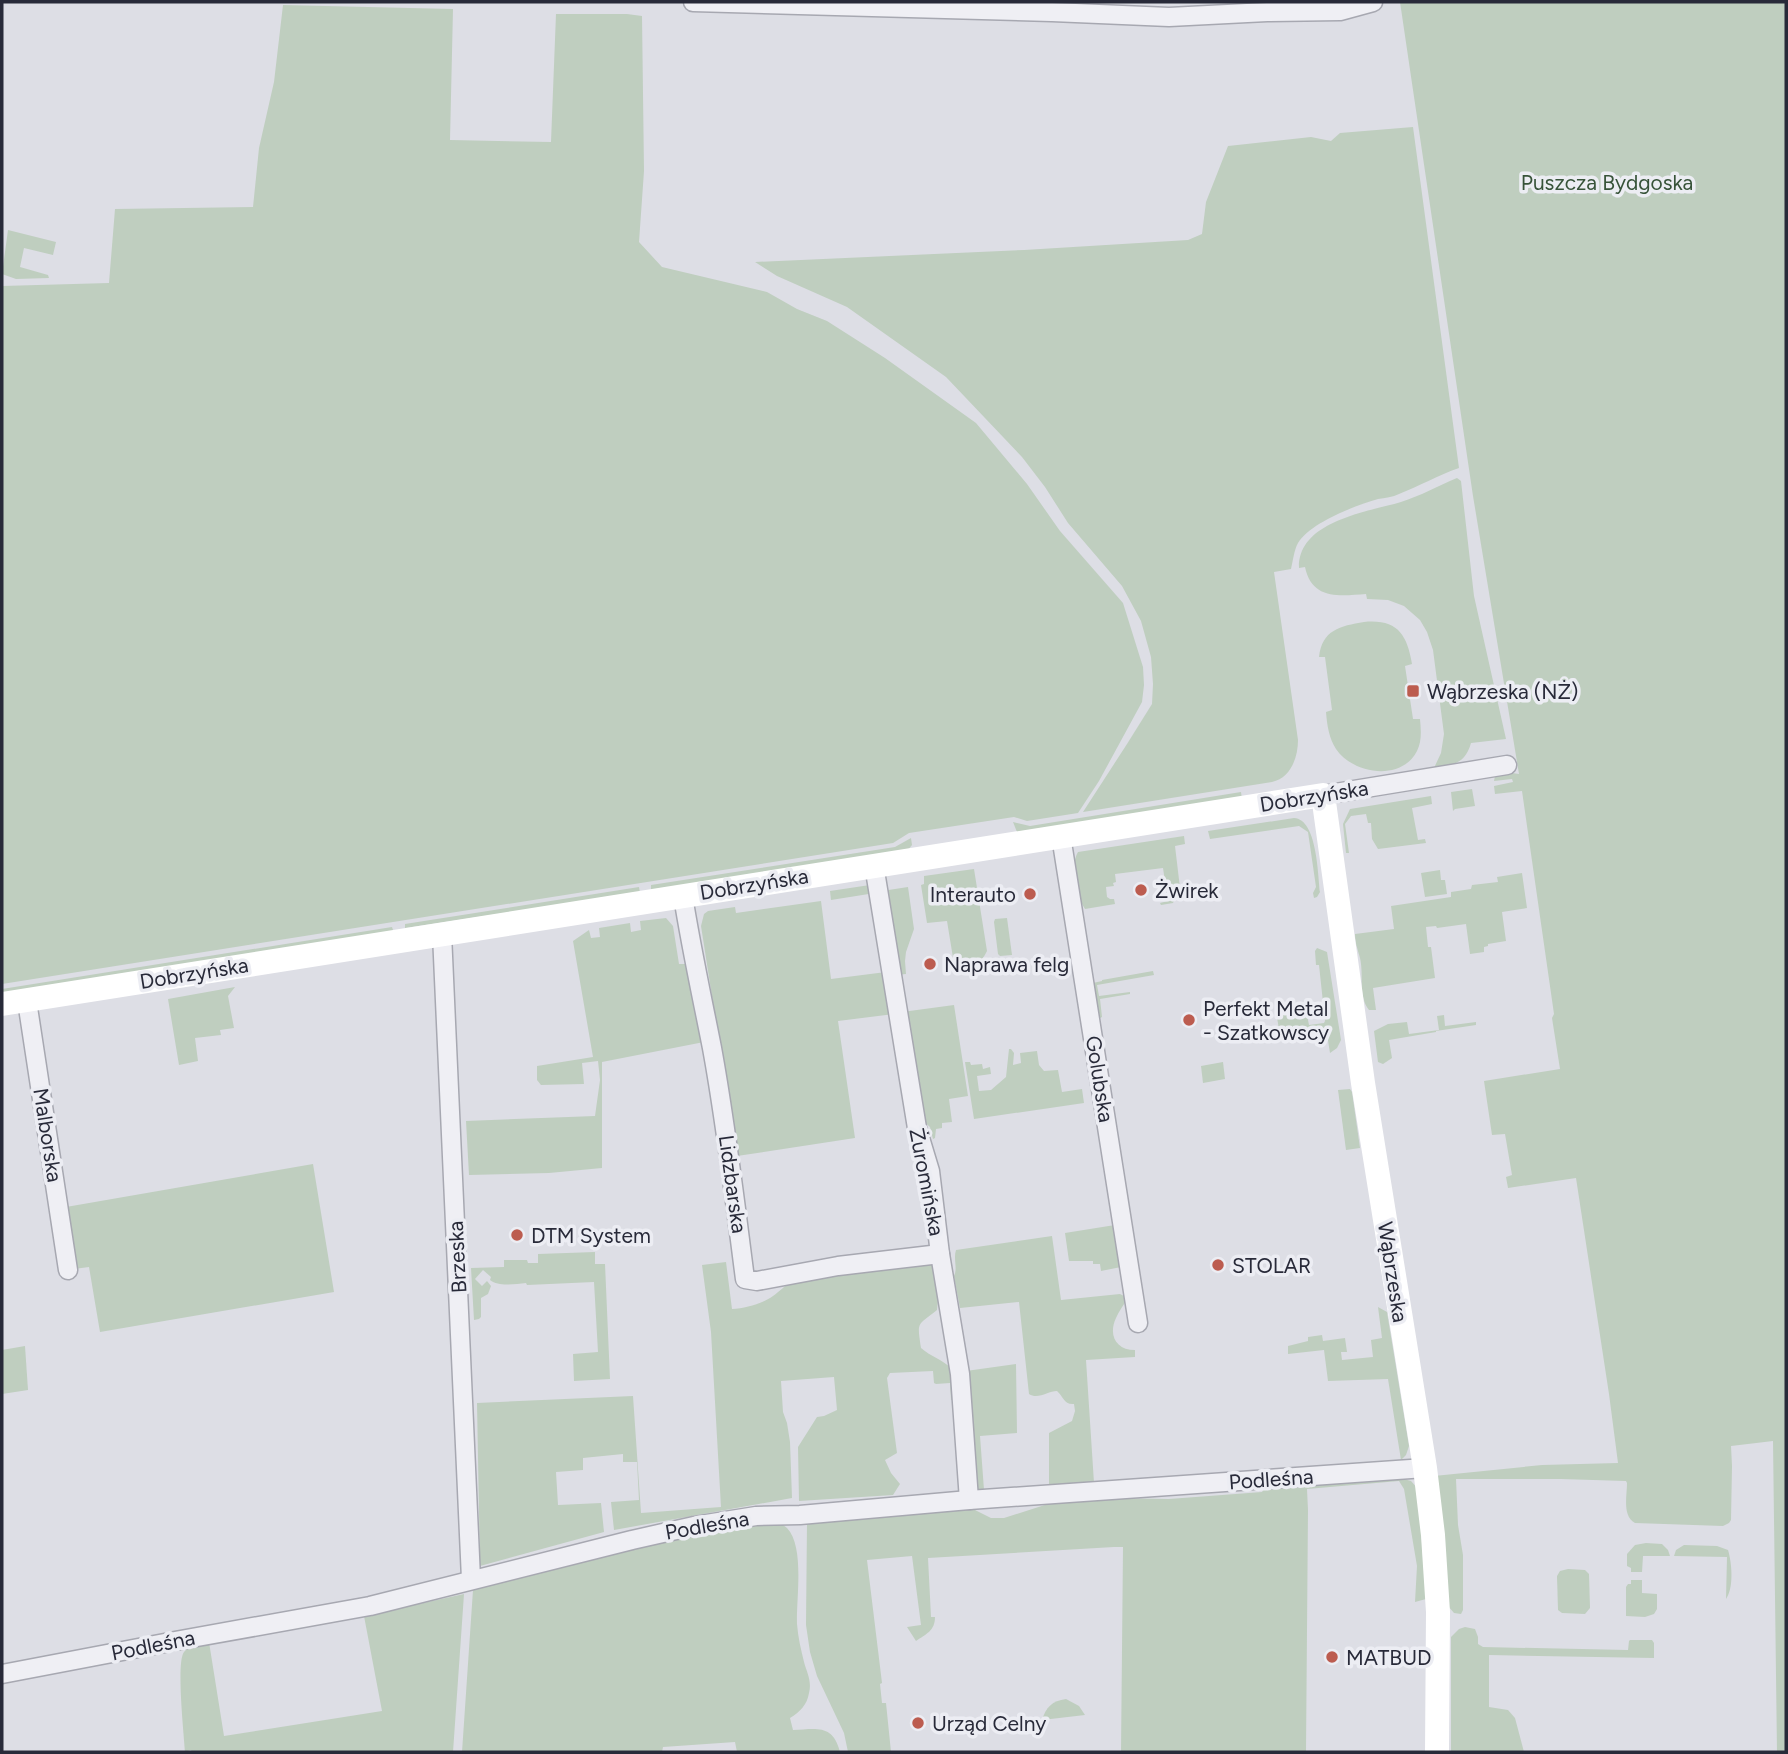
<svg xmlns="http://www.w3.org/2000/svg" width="1788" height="1754" viewBox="0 0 1788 1754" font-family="Figtree,sans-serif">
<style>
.green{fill:#bfcebf}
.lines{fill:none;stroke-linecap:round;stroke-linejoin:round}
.street-casing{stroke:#a7a8b1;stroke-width:21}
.street{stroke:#efeff4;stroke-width:18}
.secondary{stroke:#fff;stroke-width:24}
.poi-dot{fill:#bc5c4f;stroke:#ecedf3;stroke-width:2.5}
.labels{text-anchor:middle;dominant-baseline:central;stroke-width:7;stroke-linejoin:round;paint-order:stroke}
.park-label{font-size:21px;fill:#375339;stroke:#ecedf3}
.poi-label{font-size:21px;fill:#282a39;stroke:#ecedf3;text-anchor:start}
.street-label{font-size:21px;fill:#282a39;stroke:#ecedf3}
</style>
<rect width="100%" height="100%" fill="#dddee5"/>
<!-- green -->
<g class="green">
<path d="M1400,2H1786V1752H1777L1773,1441L1731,1446L1732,1466L1731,1520L1729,1523L1723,1526L1635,1523C1622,1516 1627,1496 1627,1483L1626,1481L1561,1479H1456L1458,1525L1463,1555V1610L1461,1614L1454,1613L1448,1606L1434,1476L1542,1465L1618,1463L1609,1394L1576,1178L1508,1188L1506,1177L1512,1175L1505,1134L1492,1135L1484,1081L1560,1069L1552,1018L1554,1014L1522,791L1495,794L1494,786L1513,782L1512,779L1494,781L1495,776L1512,773L1519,774L1473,496Z"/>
<polygon points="283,5 453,9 450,140 551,142 556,14 627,14 642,16 644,171 639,242 662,267 767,292 797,309 827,321 885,358 976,423 1027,484 1060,531 1123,603 1143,667 1144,685 1142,702 1099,781 1078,813 1027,821 1014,817 909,833 893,843 2,984 2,286 109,283 115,209 253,207 259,148 274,82"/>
<path d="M1413,127L1459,468C1438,475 1420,486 1399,494C1393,497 1385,498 1378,499C1356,505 1310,523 1298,543C1294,550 1293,561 1291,569L1274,572L1298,740C1298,757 1291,778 1272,782L1083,812L1127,744L1152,704L1153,684L1151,657L1141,621L1122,586L1068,523L1045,487L1022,457L946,377L847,307L777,276L755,262L1024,250L1188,240L1202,234L1206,202L1228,146L1311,137L1331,141L1340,133Z"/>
<polygon points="8,230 56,242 53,255 24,248 20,267 48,275 49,278 16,279 2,274"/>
<path d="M1457,478L1461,481L1474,596L1506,739L1471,743C1465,764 1453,765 1434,768L1441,753L1444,734L1433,650L1427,632L1420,620L1404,606L1388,600L1367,599L1366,594C1339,596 1312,600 1305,567L1299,568C1298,521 1367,512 1401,502C1420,496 1438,486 1457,478Z"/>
<path d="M1364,622C1397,619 1407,634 1412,664L1405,666L1413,719H1420C1421,730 1422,741 1417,751C1401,782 1353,774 1336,749C1329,738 1327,725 1326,712L1332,710L1325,657H1319C1322,630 1340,626 1364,622Z"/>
<polygon points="1472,789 1475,806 1455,809 1453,811 1451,792"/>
<polygon points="1241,792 1242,799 1017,832 1013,822 1030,826"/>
<polygon points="1431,796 1432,804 1412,808 1418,840 1425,839 1426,843 1378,849 1372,839 1371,823 1368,823 1366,814 1351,816 1345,824 1349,853 1346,853 1343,824 1350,809"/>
<path d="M1294,818C1317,819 1318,874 1320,892L1317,897L1314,898L1313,893L1316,887L1308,832L1299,826L1210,839L1208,831Z"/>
<path d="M1184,836L1185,844L1175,846L1180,888L1173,903L1161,905L1160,903L1168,901L1163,868L1115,874L1116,882L1113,883L1114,886L1106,887L1107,897L1110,899H1114L1115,904L1085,909C1076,894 1069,868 1078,852Z"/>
<polygon points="911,838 912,845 907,851 651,892 651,885 895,847"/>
<path d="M974,869L987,951C981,964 971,968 957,971L955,970L947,921L927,923L921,885L924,884V876Z"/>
<polygon points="1440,870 1441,880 1445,880 1447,894 1425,897 1421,873"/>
<path d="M1522,873L1527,908L1502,912L1506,941L1488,944V946L1484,947V952L1470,954L1466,924L1437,928L1436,926L1426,927L1428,947H1431L1435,978L1373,988L1376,1010H1369C1358,996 1364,975 1360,958C1358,950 1355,943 1355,934L1394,929L1391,906L1451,897V892L1471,889L1472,885L1498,882L1497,877Z"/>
<polygon points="870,885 875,893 831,900 830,891"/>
<polygon points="639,887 640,893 405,928 405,924"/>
<polygon points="908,887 914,929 906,952 905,961 906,974 896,975 882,891"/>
<polygon points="821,901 831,979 886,972 894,1014 838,1021 855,1138 737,1156 701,926 704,914 708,911 735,907 736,913"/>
<polygon points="666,918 673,926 679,964 685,964 704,1042 602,1062 602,1168 549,1173 469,1175 466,1121 595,1116 600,1080 598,1061 582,1063 584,1084 541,1085 537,1080 537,1066 593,1057 573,941 589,930 591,938 600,937 599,928 630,923 631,932 641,930 640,921"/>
<polygon points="1007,918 1012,955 1000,956 998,954 994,922 995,919"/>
<polygon points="392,927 394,933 2,996 2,989"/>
<path d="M1317,948L1327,952L1341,1040L1337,1048L1330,1053L1326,1028C1308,1030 1297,1031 1279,1029L1276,1012L1280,1007L1282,1008L1302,1006L1306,1010L1309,1025L1324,1023L1325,1021L1319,965H1316L1315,951Z"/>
<polygon points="1153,971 1154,975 1097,985 1099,996 1130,992 1130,994 1100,999 1102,1017 1100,1018 1093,983 1102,981 1102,980"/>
<polygon points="235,987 228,996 234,1028 220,1030 221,1035 195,1038 198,1061 179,1065 168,999"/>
<polygon points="954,1005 968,1096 949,1099 952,1122 942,1123 942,1128 936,1129 935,1138 933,1139 930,1127 920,1118 902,1012"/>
<polygon points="1444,1015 1445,1026 1476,1022 1476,1025 1436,1031 1436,1032 1389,1040 1392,1058 1383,1064 1378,1062 1374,1031 1388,1024 1407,1022 1409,1034 1439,1030 1437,1016"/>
<polygon points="1009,1049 1011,1049 1014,1053 1013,1065 1021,1063 1020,1053 1037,1051 1039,1065 1044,1071 1058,1070 1062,1092 1082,1089 1084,1103 974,1119 965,1062 970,1062 971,1065 982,1064 983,1069 990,1067 991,1074 977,1076 979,1091 991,1090 1006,1077"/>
<polygon points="1223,1062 1225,1079 1203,1083 1201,1066"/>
<polygon points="1350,1089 1352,1092 1360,1148 1346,1150 1338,1090"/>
<polygon points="313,1164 334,1292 100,1332 89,1267 74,1269 66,1207"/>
<polygon points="1115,1225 1121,1267 1101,1271 1100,1264 1093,1264 1093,1261 1069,1261 1065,1233"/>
<path d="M1052,1236L1061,1300L1120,1294L1128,1298C1124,1304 1119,1311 1116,1318C1108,1335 1116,1350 1135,1350V1357L1086,1360L1094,1483L1049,1486V1433L1072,1421L1075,1411L1074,1404C1064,1405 1063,1396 1057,1391C1048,1391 1038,1400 1029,1394L1019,1302L960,1308L954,1276C958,1268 953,1259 956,1250Z"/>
<path d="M595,1252V1264H605L610,1379L574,1381L573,1354L598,1352L594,1282L527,1285L526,1283C514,1284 499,1287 490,1280L491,1277L483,1270L475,1279L482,1286L487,1281L491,1286L488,1294L481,1298V1317L479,1319L474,1320L471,1268L504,1267V1260H527L528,1263H538V1254Z"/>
<path d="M932,1261L938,1300L937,1310C917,1326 917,1321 921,1348C930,1356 943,1360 951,1368L956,1399L951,1400L950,1383L936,1384L934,1383L933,1371L890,1373L887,1378L897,1453L885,1460L891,1473L900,1484L893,1495L799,1501L798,1447L817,1417L824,1416L837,1410L834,1377L781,1381L783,1412L787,1423L790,1442L792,1498L614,1530L611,1502L639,1500L637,1462H623V1454L583,1458V1470L556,1472L558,1505L601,1503L604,1532L480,1566L477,1403L633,1396L641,1513L721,1507L711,1332L702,1265L726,1262L732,1309C746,1308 762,1304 773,1296C780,1291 784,1286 792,1282Z"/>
<polygon points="1378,1307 1387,1312 1409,1446 1406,1455 1401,1460 1388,1379 1328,1381 1324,1350 1288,1354 1288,1346 1308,1341 1308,1337 1322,1335 1323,1341 1345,1338 1347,1352 1341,1352 1342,1360 1373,1357 1371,1340 1382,1338"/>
<polygon points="25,1346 28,1390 2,1394 2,1350"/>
<polygon points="1016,1364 1017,1433 980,1436 984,1490 977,1489 966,1371"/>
<path d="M1396,1477L1411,1481L1418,1489L1426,1599L1415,1602L1417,1566L1404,1489L1399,1481L1307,1489L1308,1510L1306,1752H1121L1123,1547H1114L928,1558L931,1617H935C935,1631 926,1634 916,1641L907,1627L921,1625L912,1556L867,1560L882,1683L880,1684L882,1703H886L891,1752H848L844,1733L817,1676L810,1652L806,1625L807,1523L963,1509H973L991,1518H1004L1051,1503L1109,1498L1169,1499L1262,1492L1264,1489L1274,1487Z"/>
<path d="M756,1522C766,1523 780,1521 787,1528C805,1547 796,1599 797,1624C798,1637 801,1650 804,1662C807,1673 812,1681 809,1693C807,1705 800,1712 790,1718L793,1730C817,1729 833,1724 840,1752H737L735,1742L663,1747L662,1752H462L473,1590L716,1529Z"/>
<polygon points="1646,1543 1662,1544 1668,1550 1670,1556 1643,1556 1642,1572 1631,1572 1631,1568 1627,1566 1627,1554 1635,1545"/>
<path d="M1684,1545L1717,1546L1728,1550C1732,1563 1734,1588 1726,1599L1727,1557L1674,1556L1676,1550Z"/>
<polygon points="1568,1569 1585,1570 1589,1574 1590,1608 1585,1614 1562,1613 1558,1610 1557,1576 1560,1571"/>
<polygon points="1631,1580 1642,1580 1642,1593 1657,1594 1657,1609 1654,1614 1645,1617 1626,1616 1626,1587 1628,1584 1631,1584"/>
<path d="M464,1594L453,1752H192L191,1750L185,1752C184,1735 176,1662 184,1652C189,1645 201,1644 209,1642L224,1736L382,1711L364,1616Z"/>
<polygon points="1465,1627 1475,1629 1478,1637 1478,1644 1483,1647 1628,1650 1629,1641 1630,1640 1652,1640 1654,1643 1654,1658 1489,1655 1489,1707 1508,1710 1515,1718 1524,1752 1451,1752 1451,1637 1459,1629"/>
<path d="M1066,1699L1079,1706L1085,1715L1042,1720C1046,1707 1052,1701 1066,1699Z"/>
</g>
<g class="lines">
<defs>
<g id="street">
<polyline points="693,2 1052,12 1169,17 1267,12 1340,11 1373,2"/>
<polyline points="1323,795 1507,765"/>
<polyline points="1061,836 1138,1323"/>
<polyline points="874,865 917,1128 930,1171 940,1254 960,1374 969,1500"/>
<path d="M683,896C691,947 702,997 712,1048C726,1124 735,1202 745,1279L757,1281L838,1266L940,1254"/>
<polyline points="442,934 471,1579"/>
<polyline points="27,1001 68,1270"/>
<polyline points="2,1674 175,1641 370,1606 632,1540 694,1526 756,1516 800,1515 969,1500 1425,1468"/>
</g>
</defs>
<!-- street casing -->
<use href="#street" class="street-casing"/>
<!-- street -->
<use href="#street" class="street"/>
<!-- secondary -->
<polyline class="secondary" points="2,1004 1323,795 1363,1083 1425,1468 1433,1535 1438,1612 1437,1752"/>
</g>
<!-- markers -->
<g class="poi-dot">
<rect x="1406" y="684" width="14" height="14" rx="3.5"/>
<circle cx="1141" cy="890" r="7"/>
<circle cx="1030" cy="894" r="7"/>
<circle cx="930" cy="964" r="7"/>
<circle cx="1189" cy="1020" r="7"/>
<circle cx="517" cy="1235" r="7"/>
<circle cx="1218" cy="1265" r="7"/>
<circle cx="1332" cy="1657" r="7"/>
<circle cx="918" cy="1723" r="7"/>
</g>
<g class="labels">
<!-- park labels -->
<g class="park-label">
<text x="1607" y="182">Puszcza Bydgoska</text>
</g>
<!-- poi labels -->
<g class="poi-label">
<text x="1427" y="691">Wąbrzeska (NŻ)</text>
<text x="1155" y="890">Żwirek</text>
<text x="1016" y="894" text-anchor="end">Interauto</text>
<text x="944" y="964">Naprawa felg</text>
<text x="1203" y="1008">Perfekt Metal<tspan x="1203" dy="24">- Szatkowscy</tspan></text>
<text x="531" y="1235">DTM System</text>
<text x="1232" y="1265">STOLAR</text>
<text x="1346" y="1657">MATBUD</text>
<text x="932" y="1723">Urząd Celny</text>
</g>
<!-- street labels -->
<g class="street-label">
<text transform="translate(1314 796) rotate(-9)">Dobrzyńska</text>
<text transform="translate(754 884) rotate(-9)">Dobrzyńska</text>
<text transform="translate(194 973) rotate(-9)">Dobrzyńska</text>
<text transform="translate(1100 1079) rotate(81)">Golubska</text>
<text transform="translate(48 1135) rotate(81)">Malborska</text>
<text transform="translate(927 1182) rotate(79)">Żuromińska</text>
<text transform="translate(733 1184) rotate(82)">Lidzbarska</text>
<text transform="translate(457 1257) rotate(-93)">Brzeska</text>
<text transform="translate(1393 1272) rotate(81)">Wąbrzeska</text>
<text transform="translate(1271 1479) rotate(-4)">Podleśna</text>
<text transform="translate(707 1525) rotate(-10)">Podleśna</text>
<text transform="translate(153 1645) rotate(-11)">Podleśna</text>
</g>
</g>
<!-- border -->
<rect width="1788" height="1754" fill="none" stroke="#282a39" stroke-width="7"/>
</svg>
